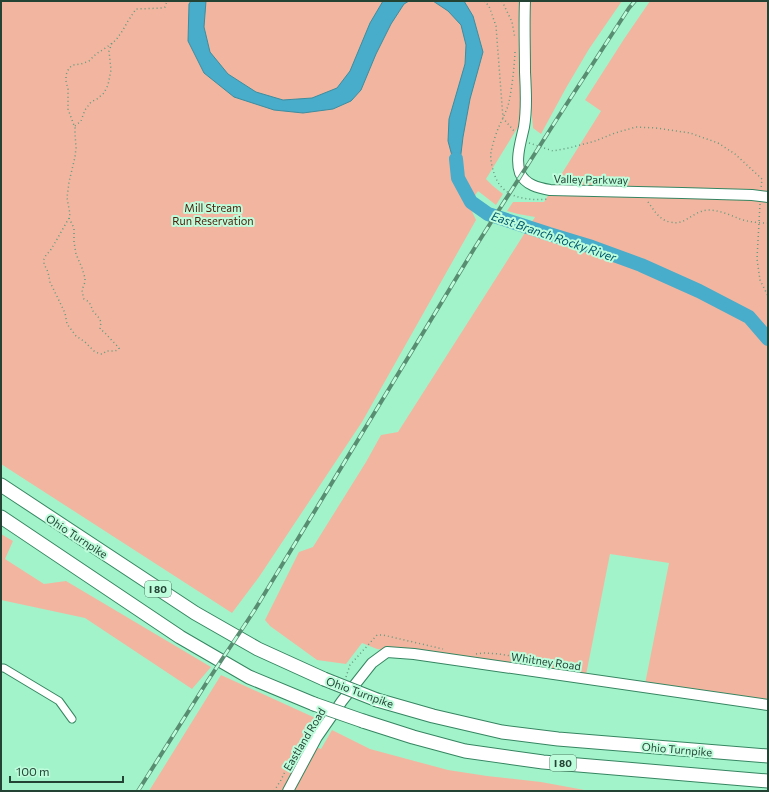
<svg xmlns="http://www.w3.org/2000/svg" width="769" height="792" viewBox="0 0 769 792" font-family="Commissioner,sans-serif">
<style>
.green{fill:#f2b6a0}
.water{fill:#48accb;stroke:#3d8d9e}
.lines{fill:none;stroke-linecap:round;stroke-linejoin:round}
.river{stroke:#48accb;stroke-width:14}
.street-casing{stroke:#358561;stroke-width:9}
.secondary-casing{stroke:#358561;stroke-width:12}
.highway-casing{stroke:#358561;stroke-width:15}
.path{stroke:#639b7f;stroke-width:1.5;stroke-dasharray:1 3;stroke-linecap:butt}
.street{stroke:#fff;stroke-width:7}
.secondary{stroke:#fff;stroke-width:10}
.highway{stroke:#fff;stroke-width:13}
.rail-casing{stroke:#588d72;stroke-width:4}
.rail{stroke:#befddc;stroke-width:2.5;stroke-dasharray:8;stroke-linecap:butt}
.highway-bridge-casing{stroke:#358561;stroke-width:15;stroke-linecap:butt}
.highway-bridge{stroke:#fff;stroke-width:13}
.labels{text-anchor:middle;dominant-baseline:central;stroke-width:4;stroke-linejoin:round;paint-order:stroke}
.shield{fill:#befddc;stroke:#527c66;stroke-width:1}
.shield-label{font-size:10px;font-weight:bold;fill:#234434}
.street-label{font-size:11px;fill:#234434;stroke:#befddc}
.park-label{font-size:11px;fill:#50200c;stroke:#befddc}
.water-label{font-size:12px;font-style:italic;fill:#00586d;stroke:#befddc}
</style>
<rect width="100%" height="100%" fill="#a3f3ca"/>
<!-- green -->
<g class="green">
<polygon points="1,1 622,1 589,49 566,88 541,134 533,128 531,106 486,179 493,186 503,194 496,205 478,191 469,205 476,220 362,422 259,577 232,613 1,464"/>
<polygon points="650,1 768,1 768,706 644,689 669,563 610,554 585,680 377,649 362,643 346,664 317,660 270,626 265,620 299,552 313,547 366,462 381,435 398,432 535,217 518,214 507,211 513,202 544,202 601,111 585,100 624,39"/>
<polygon points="1,534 13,541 5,559 44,584 66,581 211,667 192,689 85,618 1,600"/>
<polygon points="221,675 322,721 314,746 321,749 332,730 370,749 448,770 487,776 541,782 590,791 149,791"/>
</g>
<!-- water -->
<g class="water">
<polygon points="191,1 206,1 204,27 210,52 228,74 256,92 283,100 312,98 337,88 350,71 370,23 383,1 409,1 404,4 391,24 376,54 361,90 351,101 333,109 303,113 274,110 234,97 204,73 188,41 189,4"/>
<polygon points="433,1 464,1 473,16 483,52 470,99 463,137 458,178 448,141 449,119 465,64 466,45 461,25 448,11"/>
</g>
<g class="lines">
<!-- river -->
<polyline class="river" points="456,159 458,178 471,202 488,214 549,234 592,247 641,265 699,291 749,317 768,339"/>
<defs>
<polyline id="street" points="1,668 4,668 59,701 72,719"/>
<g id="secondary">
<path d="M525,1C524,25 525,48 525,72C526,91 527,109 524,127C521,141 515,159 520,173C525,185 539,188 550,190L682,193L752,195L768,197"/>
<polyline points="288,791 317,737 342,701 372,663 387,652 414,654 768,705"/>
</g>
<g id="highway">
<polyline points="1,485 195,613 258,649 324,679"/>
<polyline points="1,517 180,637 249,677 314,704"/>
<polyline points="377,700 433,716 502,732 558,739 768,756"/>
<polyline points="363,721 413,737 465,751 543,762 768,781"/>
</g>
</defs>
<!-- street casing -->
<use href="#street" class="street-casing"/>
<!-- secondary casing -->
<use href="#secondary" class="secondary-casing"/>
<!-- highway casing -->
<use href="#highway" class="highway-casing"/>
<!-- path -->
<g class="path">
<polyline points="484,1 489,6 496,26 503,118 514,131"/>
<polyline points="502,1 512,22 515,38"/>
<path d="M515,52C514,70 512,89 508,106C506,111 504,116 502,120C497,130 493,142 491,152C490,159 492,167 494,173C501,198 526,201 549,199"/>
<polyline points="75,126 81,121 85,110 91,102 97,99 104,93 108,85 111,70 109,51 112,43"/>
<polyline points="529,143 553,151 569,148 595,141 615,133 636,127 656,128 690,133 718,143 735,154 762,179 761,188"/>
<path d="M648,202C654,210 659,220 670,222C686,226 692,211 708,210C719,210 730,215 740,219C749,222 759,223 768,223"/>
<polyline points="760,204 757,259 760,280 768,296"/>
<polyline points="69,218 56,241 50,251 46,255 44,259 44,264 48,272 50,282 65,313 67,324 76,336 85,342 94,351 100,354 103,354 106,351 115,351 119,349 119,348 104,332 100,329 101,322 99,318 93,311 91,306 89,302 84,299 83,295 82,290 85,282 85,278 82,268 76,254 74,242 74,228 69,218 70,214 67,198 69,182 75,157 76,148 75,133 75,128 68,109 68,89 66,81 66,75 69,68 73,65 81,64 89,61 96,54 107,47 116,40 123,30 128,21 136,9 163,8 165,7 167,1"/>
<polyline points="476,654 483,653 499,654 562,664 568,667"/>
<polyline points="346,677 350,665 377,635 383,635 443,649"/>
<polyline points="274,791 281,780 290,761 304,738 309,726 320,717"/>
</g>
<!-- street -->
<use href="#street" class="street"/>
<!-- secondary -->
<use href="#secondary" class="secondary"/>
<!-- highway -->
<use href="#highway" class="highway"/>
<defs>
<polyline id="rail" points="138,791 207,682 254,611 474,249 555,122 629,8 635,1"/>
</defs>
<!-- rail casing -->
<use href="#rail" class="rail-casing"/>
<!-- rail -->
<use href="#rail" class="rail"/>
<defs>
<g id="highway-bridge">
<polyline points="324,679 377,700"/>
<polyline points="314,704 363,721"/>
</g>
</defs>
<!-- highway-bridge casing -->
<use href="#highway-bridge" class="highway-bridge-casing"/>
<!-- highway-bridge -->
<use href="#highway-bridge" class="highway-bridge"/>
</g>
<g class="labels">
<!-- shield labels -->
<g class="shield">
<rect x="145" y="581" width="26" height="16" rx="3"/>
<rect x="550" y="755" width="26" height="16" rx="3"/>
</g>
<g class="shield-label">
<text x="158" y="589">I 80</text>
<text x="563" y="763">I 80</text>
</g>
<!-- street labels -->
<g class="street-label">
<text transform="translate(591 179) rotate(1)">Valley Parkway</text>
<text transform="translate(77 536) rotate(33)">Ohio Turnpike</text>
<text transform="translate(546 661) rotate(8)">Whitney Road</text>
<text transform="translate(360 692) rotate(20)">Ohio Turnpike</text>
<text transform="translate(304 739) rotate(-59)">Eastland Road</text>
<text transform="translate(677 749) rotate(5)">Ohio Turnpike</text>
</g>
<!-- park labels -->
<g class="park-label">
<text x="213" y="207">Mill Stream<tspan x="213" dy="13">Run Reservation</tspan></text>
</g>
<!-- water labels -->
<g class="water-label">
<text transform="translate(554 236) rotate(19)">East Branch Rocky River</text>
</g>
</g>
<!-- border -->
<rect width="769" height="792" fill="none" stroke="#234434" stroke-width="4"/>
<!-- scale -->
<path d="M10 776v6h113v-6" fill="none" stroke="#234434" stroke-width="2"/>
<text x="16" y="776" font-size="12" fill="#234434" stroke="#befddc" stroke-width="3" paint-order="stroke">100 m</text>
</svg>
